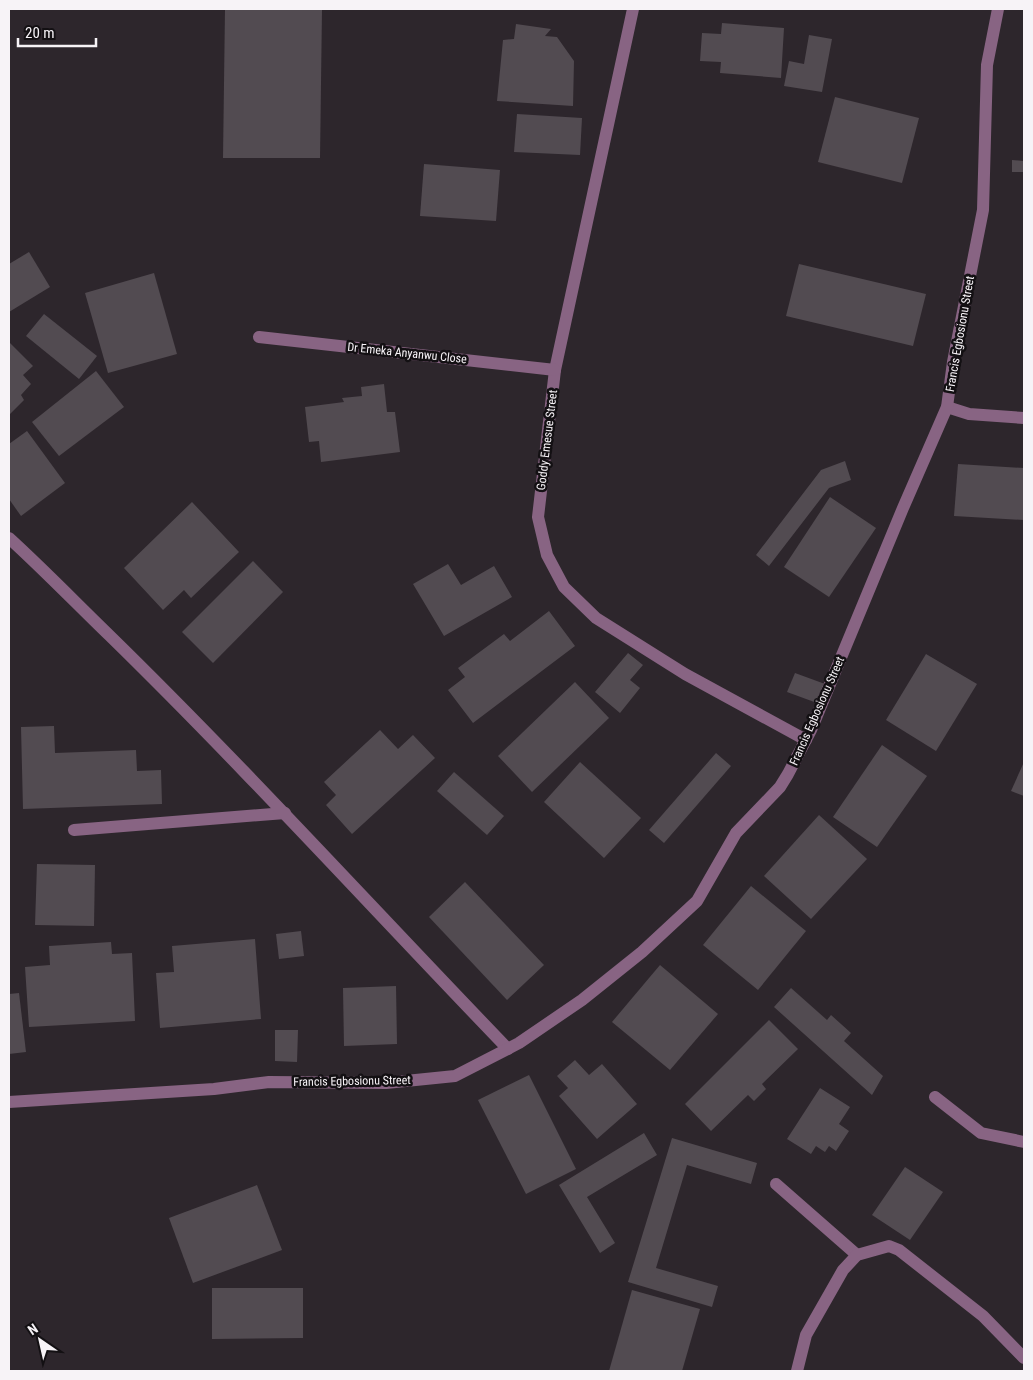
<svg xmlns="http://www.w3.org/2000/svg" width="1033" height="1380" viewBox="0 0 1033 1380" font-family="'Roboto Condensed',sans-serif">
<style>
.building{fill:#524b51}
.lines{fill:none;stroke-linecap:round;stroke-linejoin:round}
.lane{stroke:#886483;stroke-width:12}
.street{stroke:#886483;stroke-width:12}
.labels{text-anchor:middle;dominant-baseline:central;stroke-width:5;stroke-linejoin:round;paint-order:stroke}
.street-label{font-size:12px;fill:#f7f3f7;stroke:#131013}
</style>
<rect width="100%" height="100%" fill="#2d262c"/>
<!-- building -->
<g class="building">
<polygon points="225,9 322,9 320,158 223,158"/>
<polygon points="722,23 784,28 781,78 720,73 721,62 700,61 702,33 721,34"/>
<polygon points="516,24 551,29 545,36 557,37 574,61 573,106 497,101 503,40 514,39"/>
<polygon points="809,35 832,39 822,92 784,86 789,61 804,64"/>
<polygon points="835,97 919,118 902,183 818,162"/>
<polygon points="517,114 582,118 580,155 514,152"/>
<polygon points="1012,160 1024,161 1024,172 1012,172"/>
<polygon points="424,164 500,170 496,221 420,216"/>
<polygon points="29,252 50,287 9,312 9,264"/>
<polygon points="799,264 926,294 913,346 786,316"/>
<polygon points="154,273 177,354 108,373 85,293"/>
<polygon points="44,314 97,356 79,379 26,336"/>
<polygon points="9,342 33,366 23,375 31,384 21,395 24,400 10,414"/>
<polygon points="96,371 124,407 59,456 32,422"/>
<polygon points="384,384 387,412 395,412 400,452 321,462 319,441 309,442 305,407 344,402 342,398 362,396 361,387"/>
<polygon points="27,431 65,483 21,516 9,499 9,444"/>
<polygon points="845,461 851,480 829,488 769,566 756,555 821,470"/>
<polygon points="958,464 1024,468 1024,520 954,516"/>
<polygon points="830,497 876,528 829,597 784,567"/>
<polygon points="192,502 239,552 191,598 184,590 163,610 124,568"/>
<polygon points="253,561 283,592 213,663 182,632"/>
<polygon points="448,564 461,585 494,566 512,597 444,636 413,584"/>
<polygon points="549,611 575,646 473,723 448,690 465,677 458,668 504,634 510,641"/>
<polygon points="628,653 643,665 630,680 640,688 620,713 595,692"/>
<polygon points="926,654 977,684 936,751 886,720"/>
<polygon points="795,673 825,684 817,703 787,692"/>
<polygon points="575,682 609,718 532,792 498,756"/>
<polygon points="54,726 55,753 136,750 137,771 161,770 162,804 23,809 21,727"/>
<polygon points="380,730 398,749 413,735 435,758 352,834 326,805 336,795 324,782"/>
<polygon points="882,745 927,776 877,847 833,817"/>
<polygon points="716,753 731,766 664,843 649,830"/>
<polygon points="580,762 641,818 604,858 544,802"/>
<polygon points="1024,762 1024,796 1011,791"/>
<polygon points="454,772 504,816 487,835 437,791"/>
<polygon points="819,815 867,859 811,919 764,876"/>
<polygon points="37,864 95,865 94,926 35,925"/>
<polygon points="465,882 544,965 507,1000 429,917"/>
<polygon points="751,886 806,931 758,990 703,945"/>
<polygon points="301,931 304,956 279,959 276,934"/>
<polygon points="255,939 261,1019 160,1028 156,973 174,972 172,946"/>
<polygon points="111,942 112,954 132,953 135,1021 29,1027 25,967 50,965 49,946"/>
<polygon points="660,965 718,1014 670,1070 612,1022"/>
<polygon points="396,986 397,1044 344,1046 343,988"/>
<polygon points="791,988 827,1020 831,1015 851,1033 844,1041 883,1076 872,1095 774,1007"/>
<polygon points="19,993 26,1052 9,1054 9,994"/>
<polygon points="769,1020 798,1049 762,1084 766,1089 754,1101 748,1095 711,1131 685,1104"/>
<polygon points="275,1030 298,1030 297,1062 275,1061"/>
<polygon points="575,1060 589,1075 602,1064 637,1104 597,1139 559,1096 568,1088 557,1076"/>
<polygon points="529,1075 576,1169 526,1194 478,1100"/>
<polygon points="820,1088 850,1107 839,1124 849,1131 836,1151 829,1146 825,1152 816,1146 811,1154 787,1139"/>
<polygon points="644,1133 657,1155 587,1197 615,1243 600,1253 559,1185"/>
<polygon points="672,1138 757,1163 751,1184 687,1165 656,1268 718,1286 712,1307 628,1282"/>
<polygon points="905,1167 943,1192 910,1240 872,1215"/>
<polygon points="257,1185 282,1250 193,1283 169,1218"/>
<polygon points="212,1288 303,1288 303,1338 212,1339"/>
<polygon points="632,1290 700,1309 682,1371 609,1371"/>
</g>
<g class="lines">
<!-- lane -->
<polyline class="lane" points="74,830 285,813"/>
<!-- street -->
<g class="street">
<polyline points="633,9 555,370 538,517 547,555 564,587 596,618 685,674 806,740"/>
<polyline points="259,337 555,370"/>
<polyline points="947,407 969,414 1024,418"/>
<path d="M9,538C43,569 76,603 109,635C246,769 375,911 508,1049"/>
<polyline points="935,1097 981,1133 1024,1142"/>
<polyline points="9,1102 214,1089 269,1082 386,1083 455,1076 519,1043 582,1000 642,952 697,901 736,833 780,787 788,774 811,730 903,508 947,407 953,362 983,210 987,65 998,9"/>
<polyline points="776,1184 857,1255"/>
<polyline points="797,1371 806,1335 843,1270 857,1255 889,1246 899,1250 983,1316 1024,1358"/>
</g>
</g>
<g class="labels">
<!-- street labels -->
<g class="street-label">
<text transform="translate(960 334) rotate(-80)">Francis Egbosionu Street</text>
<text transform="translate(407 353) rotate(6)">Dr Emeka Anyanwu Close</text>
<text transform="translate(547 440) rotate(-83)">Goddy Emesue Street</text>
<text transform="translate(817 711) rotate(-66)">Francis Egbosionu Street</text>
<text transform="translate(352 1081) rotate(-1)">Francis Egbosionu Street</text>
</g>
</g>
<!-- border -->
<rect width="1033" height="1380" fill="none" stroke="#f7f3f7" stroke-width="20"/>
<!-- north arrow -->
<g transform="translate(40 1340) rotate(326)" stroke="#131013" stroke-width="4" paint-order="stroke">
<path d="M0-4L9 19L0 12L-9 19Z" fill="#f7f3f7"/>
<text y="-8" font-size="14" font-weight="bold" text-anchor="middle" fill="#f7f3f7">N</text>
</g>
<!-- scale -->
<path d="M18 38v8h78v-8" fill="none" stroke="#f7f3f7" stroke-width="2.5"/>
<text x="25" y="38" font-size="15" fill="#f7f3f7" stroke="#131013" stroke-width="4" paint-order="stroke">20 m</text>
</svg>
